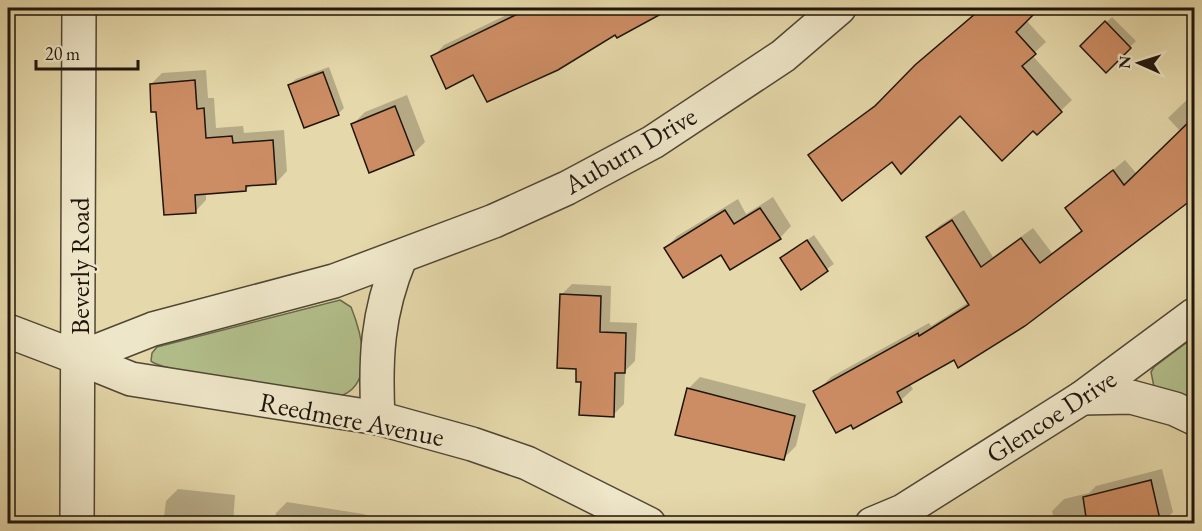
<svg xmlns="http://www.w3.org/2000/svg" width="1202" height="531" viewBox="0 0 1202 531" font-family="'EB Garamond',serif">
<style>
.green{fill:#b2bf8b;stroke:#686a4c;stroke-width:1.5}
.shadow{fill:#0003}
.building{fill:#cd8d64;stroke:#1f150d;stroke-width:1.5}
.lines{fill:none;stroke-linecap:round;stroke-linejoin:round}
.minor-casing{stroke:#504634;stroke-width:36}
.minor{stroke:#eee6c8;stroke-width:33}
.labels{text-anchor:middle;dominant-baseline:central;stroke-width:5;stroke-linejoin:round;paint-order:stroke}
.street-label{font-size:27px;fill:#1f150d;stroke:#eee6c8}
</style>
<rect width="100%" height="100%" fill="#e5d8aa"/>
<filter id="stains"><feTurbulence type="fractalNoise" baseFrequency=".00333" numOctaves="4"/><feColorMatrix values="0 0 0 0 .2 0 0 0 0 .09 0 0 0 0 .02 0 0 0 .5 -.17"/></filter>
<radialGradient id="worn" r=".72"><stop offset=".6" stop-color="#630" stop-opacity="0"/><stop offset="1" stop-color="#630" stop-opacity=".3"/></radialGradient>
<!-- green -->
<g class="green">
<path d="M340,300L351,307C361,332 375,381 343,395C322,396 160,371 151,361L152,353L157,347Z"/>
<polygon points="1194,337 1194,402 1154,387 1151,372 1154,367"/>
</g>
<!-- shadow -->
<g class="shadow">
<polygon points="521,8 545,8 549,16 564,8 664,8 659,13 616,33 474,73 433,57 444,45"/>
<polygon points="980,8 1039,8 1026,20 1046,42 1032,55 1072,100 1037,133 1033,129 960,114 893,160 810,155 887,95"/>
<polygon points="1112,17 1136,41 1106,70 1082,46"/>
<polygon points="329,67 344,108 338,114 289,85 296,79"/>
<polygon points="206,70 208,98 214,98 216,128 243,126 244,133 284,130 287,171 276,183 251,184 246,190 206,193 206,200 195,212 157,110 151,84 162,73"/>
<polygon points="1194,93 1194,196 1191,199 954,358 909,383 913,389 901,400 819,389 831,377 929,323 931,326 969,302 928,237 939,226 964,210 993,257 1033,228 1052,253 1083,229 1067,208 1125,160 1137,174 1181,132 1168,118"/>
<polygon points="407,95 425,142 413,154 353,124 365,112"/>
<polygon points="773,197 791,226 780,238 721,253 666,248 677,236 738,199 746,214"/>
<polygon points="814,235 834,264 801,287 782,258"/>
<polygon points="572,284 611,286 610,322 637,323 635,361 625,371 624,404 613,415 582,380 577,368 561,295"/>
<polygon points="700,377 806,404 796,446 784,458 688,389"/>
<polygon points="1162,469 1173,512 1161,524 1055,524 1052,511 1064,499 1089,493 1096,486"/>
<polygon points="178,489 235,495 233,524 163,524 166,501"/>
<polygon points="287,502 363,514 395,524 274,524 276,513"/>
</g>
<!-- building -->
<g class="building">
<polygon points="530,8 672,8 617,38 615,35 558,70 487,102 473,75 446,89 431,56"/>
<polygon points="982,8 1040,8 1016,32 1036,54 1022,66 1062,112 1037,135 1033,131 1002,161 960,116 901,174 892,162 842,201 808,155 875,106 915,65"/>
<polygon points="1105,21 1131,48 1106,73 1080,46"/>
<polygon points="323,72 339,115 304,128 288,85"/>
<polygon points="195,80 197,109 204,108 206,138 232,136 233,143 273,140 276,184 246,186 246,191 195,195 196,213 164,215 156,112 151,112 150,84"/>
<polygon points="395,106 414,155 369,173 351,124"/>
<polygon points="1194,117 1194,198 1025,326 958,368 954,360 897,392 902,402 853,429 851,425 836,433 813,391 918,333 919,336 969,305 926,237 952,220 981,267 1021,238 1040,263 1082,231 1065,208 1113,170 1124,185"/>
<polygon points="760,208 781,239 730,270 721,255 683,278 664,248 725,210 734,224"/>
<polygon points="807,240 828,271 801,290 780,258"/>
<polygon points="560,294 601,296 600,332 626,333 625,373 615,373 614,417 579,415 581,382 576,382 576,369 557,368"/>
<polygon points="687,388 795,416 784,460 675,435"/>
<polygon points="1151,480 1161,524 1087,524 1083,497"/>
</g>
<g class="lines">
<defs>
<g id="minor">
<polyline points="8,331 79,358 153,329 334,281 494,221 567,188 653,142 783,56 839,8"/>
<polyline points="79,358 131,379 378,418 472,444 527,463 649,524"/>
<polyline points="1082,398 1131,397 1175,409 1194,418"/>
<path d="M378,418C375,359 377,313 400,258"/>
<polyline points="77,524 79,8"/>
<polyline points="872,524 903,511 1082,398 1194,315"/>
</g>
</defs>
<!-- minor casing -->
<use href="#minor" class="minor-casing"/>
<!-- minor -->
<use href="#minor" class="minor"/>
</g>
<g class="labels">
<!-- street labels -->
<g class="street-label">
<text transform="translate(630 150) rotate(-30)">Auburn Drive</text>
<text transform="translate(79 266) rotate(-90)">Beverly Road</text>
<text transform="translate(1051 416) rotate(-33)">Glencoe Drive</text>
<text transform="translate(352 419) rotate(11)">Reedmere Avenue</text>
</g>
</g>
<!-- margin -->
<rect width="1202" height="531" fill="none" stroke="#e5d8aa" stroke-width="30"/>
<rect x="9" y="9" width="1184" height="513" fill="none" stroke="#1f150d" stroke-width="3"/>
<rect x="15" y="15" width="1172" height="501" fill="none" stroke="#1f150d" stroke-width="1.5"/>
<!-- north arrow -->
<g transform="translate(1139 63) rotate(273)" stroke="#eee6c8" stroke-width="4.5" paint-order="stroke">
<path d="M0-4.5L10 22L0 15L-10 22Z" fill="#1f150d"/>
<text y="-9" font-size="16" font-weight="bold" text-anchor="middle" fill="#1f150d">N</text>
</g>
<!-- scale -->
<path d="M36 60v9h102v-9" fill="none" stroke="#1f150d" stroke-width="3"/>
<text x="45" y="60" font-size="18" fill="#1f150d" stroke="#eee6c8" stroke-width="4.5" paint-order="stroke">20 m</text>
<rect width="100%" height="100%" filter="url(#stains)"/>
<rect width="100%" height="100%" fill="url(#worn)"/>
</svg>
